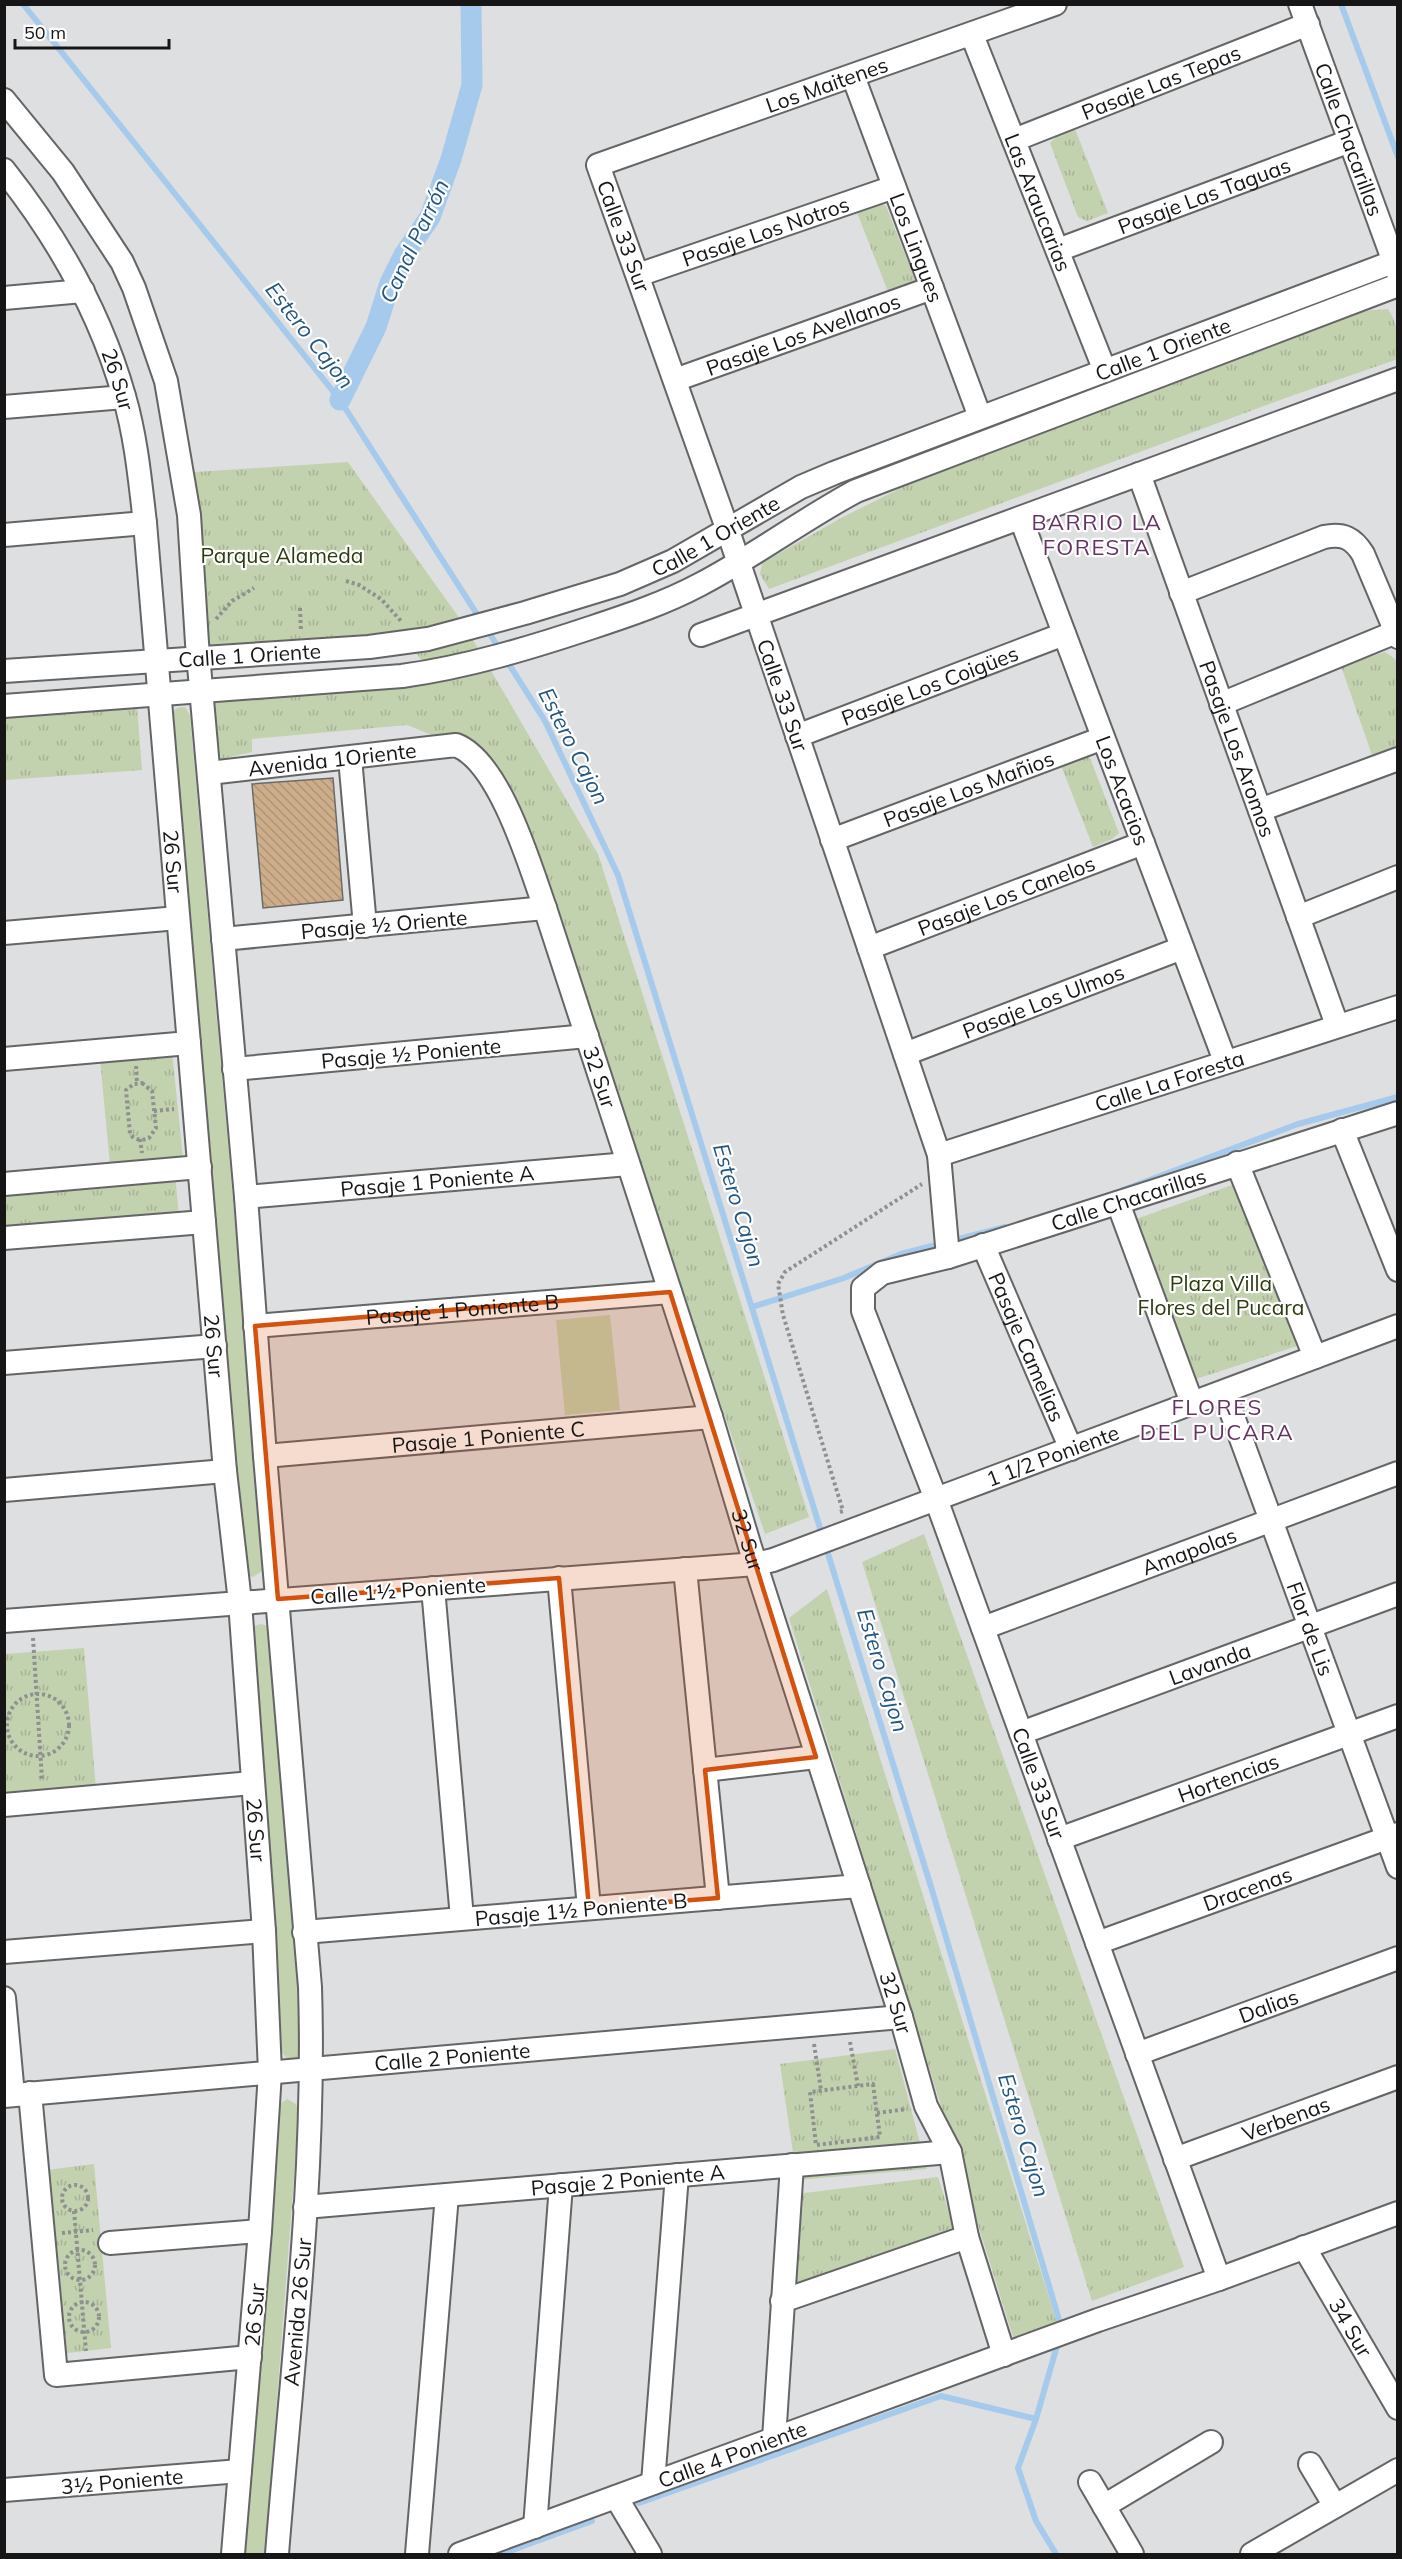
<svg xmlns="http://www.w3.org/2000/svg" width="1402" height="2559" viewBox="0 0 1402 2559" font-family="Mulish,sans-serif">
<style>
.green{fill:#c2d1ae}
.park{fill:url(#park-tufts)}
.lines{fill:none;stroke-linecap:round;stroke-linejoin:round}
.stream{stroke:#a6caec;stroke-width:6}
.canal{stroke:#a6caec;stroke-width:21}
.building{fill:url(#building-back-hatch);stroke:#6b6a69;stroke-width:1.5}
.minor-casing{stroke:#646566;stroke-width:26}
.path{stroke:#8f9090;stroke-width:4;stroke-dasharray:3 3;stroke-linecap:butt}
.minor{stroke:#fff;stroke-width:22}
.marked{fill:#d3520d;fill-opacity:0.2;stroke:#d3520d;stroke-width:4.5;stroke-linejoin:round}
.labels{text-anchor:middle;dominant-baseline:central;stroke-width:4.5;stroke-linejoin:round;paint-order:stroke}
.street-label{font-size:21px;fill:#161616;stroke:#fff}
.park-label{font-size:21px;fill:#2c3c0d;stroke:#fff}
.water-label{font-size:22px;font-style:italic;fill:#215782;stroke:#fff}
.neighbourhood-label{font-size:22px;letter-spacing:1.5px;fill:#653262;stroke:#fff}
</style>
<defs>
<pattern id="park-tufts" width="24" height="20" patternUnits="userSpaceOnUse" patternTransform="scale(1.5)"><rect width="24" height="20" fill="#c2d1ae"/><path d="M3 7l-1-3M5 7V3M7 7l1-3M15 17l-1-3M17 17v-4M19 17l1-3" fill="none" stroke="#a6b395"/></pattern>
<pattern id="building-back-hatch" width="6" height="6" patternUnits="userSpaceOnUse" patternTransform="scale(1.5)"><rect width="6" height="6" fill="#cdad8a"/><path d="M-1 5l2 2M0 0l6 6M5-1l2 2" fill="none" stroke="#af9476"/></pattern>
</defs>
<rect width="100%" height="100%" fill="#dedfe0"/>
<!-- green -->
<g class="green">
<polygon points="182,707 186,708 190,716 265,1561 262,1571 253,1577 247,1575 243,1569 171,713 177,708"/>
<polygon points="610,1315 620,1410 565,1415 556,1320"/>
<polygon points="261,1624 268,1626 296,1920 304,2056 299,2060 289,2061 281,2051 275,1921 250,1633 254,1626"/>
<polygon points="287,2099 296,2104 299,2112 265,2554 244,2554 279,2105"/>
</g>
<!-- park -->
<g class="park">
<polygon points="1075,129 1108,213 1087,221 1078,217 1050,143 1057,136"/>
<polygon points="876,202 886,206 915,280 907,287 889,294 856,210"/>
<path d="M1388,309C1397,322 1402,344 1395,360L1291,396L769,589L760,574L762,563L843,517L903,487L1364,311Z"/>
<polygon points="348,462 465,626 598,854 809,1517 765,1534 521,818 472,740 437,737 407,725 252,739 252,752 221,759 212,703 435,682 410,643 194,648 180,473"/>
<polygon points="1385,652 1395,659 1398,666 1397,747 1373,758 1341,666"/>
<polygon points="137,707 142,770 5,780 5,718"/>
<polygon points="1081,755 1090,758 1119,833 1112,839 1093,847 1060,763"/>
<polygon points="172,1052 183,1158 110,1165 100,1059"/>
<polygon points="175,1173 179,1216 5,1232 5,1188"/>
<polygon points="1235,1184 1297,1346 1196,1379 1136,1219"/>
<polygon points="924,1534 1184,2267 1092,2301 862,1562"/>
<polygon points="827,1589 1057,2323 1014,2340 789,1618"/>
<polygon points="84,1648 96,1789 5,1796 5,1654"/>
<polygon points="895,2049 927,2169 797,2180 780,2064"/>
<polygon points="94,2164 111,2348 59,2354 39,2171"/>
<polygon points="938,2177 955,2232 791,2291 796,2194"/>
</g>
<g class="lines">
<!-- stream -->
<g class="stream">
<polyline points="23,4 340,400 480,619"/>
<polyline points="1341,4 1398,157"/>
<polyline points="486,628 500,650"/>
<polyline points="505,658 545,721 618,875 932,1890 1062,2330"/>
<polyline points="1123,1190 1298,1124 1398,1097"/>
<polyline points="752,1307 844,1278 901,1254 1005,1227"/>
<polyline points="639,2503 941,2396 1036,2419"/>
<polyline points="501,2554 592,2521"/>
<polyline points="1056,2554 1036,2521 1018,2468 1036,2419 1059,2339"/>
</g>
<!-- canal -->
<polyline class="canal" points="340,400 376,327 390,283 404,255 430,217 451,159 472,85 471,4"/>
</g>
<!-- building -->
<polygon class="building" points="333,778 343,900 263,908 252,784"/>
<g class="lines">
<defs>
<g id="minor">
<path id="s1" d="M1300,4L1398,273"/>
<path id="s2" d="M972,35L1105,371"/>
<path id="s3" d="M853,76L980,417"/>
<path d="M4,100L63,172L122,262L134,288L166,381L189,515L197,643L246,1197L265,1456L310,1987C316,2176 292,2366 277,2554"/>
<path id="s4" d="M1014,140L1308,24"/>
<path id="s5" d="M4,170C58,238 100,312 124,396C136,437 140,480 145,523L225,1471L240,1602L264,1931L270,2072L260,2231L233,2554"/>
<path id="s6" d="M1058,250L1350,141"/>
<path id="s7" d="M638,275L894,187"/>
<polyline points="4,298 83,291"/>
<path id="s8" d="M675,380L932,288"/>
<polyline points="4,407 124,397"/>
<path id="s9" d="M1139,474L1337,1025"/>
<path id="s10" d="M1021,519L1225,1061"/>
<polyline points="4,535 145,523"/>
<path d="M1181,593L1324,537C1343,533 1353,538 1363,554L1398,637"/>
<polyline points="701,635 1398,379"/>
<path id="s11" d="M4,671L369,647L428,639L525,613L620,584L673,561L801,487L834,473L1393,262"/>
<polyline points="1221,704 1396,632"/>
<path d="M4,706L402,676C467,667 530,648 593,627C629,615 665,603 699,585C753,557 802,520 856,491L1398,285"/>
<path id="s12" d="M797,736L1064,634"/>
<polyline points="350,758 365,926"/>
<path id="s13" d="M209,773L456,745C500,762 530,866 545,908L711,1417L750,1547L901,2017L926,2106L950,2152L967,2237L1004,2355"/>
<polyline points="1260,810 1398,759"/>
<path id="s14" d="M832,840L1103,738"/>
<polyline points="1298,917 1398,877"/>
<polyline points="4,933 178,918"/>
<polyline points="223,939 545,908"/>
<path id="s15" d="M869,948L1143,843"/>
<path id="s16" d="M905,1054L1182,948"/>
<polyline points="4,1059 189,1043"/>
<polyline points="234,1069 587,1036"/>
<polyline points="1342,1130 1398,1270"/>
<path id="s17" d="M939,1155L1398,1007"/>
<polyline points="1237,1163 1315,1357"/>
<polyline points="4,1184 200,1167"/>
<path id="s18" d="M246,1197L628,1164"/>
<polyline points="1118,1203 1192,1403"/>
<polyline points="4,1238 204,1222"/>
<path id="s19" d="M983,1245L1071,1449"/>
<path id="s20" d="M948,1257L939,1155L727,528L598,165L1055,4"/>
<path id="s21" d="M255,1326L670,1292"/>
<polyline points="4,1363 215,1346"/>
<path id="s22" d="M1224,1392L1398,1867"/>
<path id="s23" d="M265,1456L711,1417"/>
<polyline points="4,1490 225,1471"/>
<polyline points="685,1569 718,1898"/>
<polyline points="559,1578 589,1908"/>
<polyline points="433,1588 462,1918"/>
<path id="s24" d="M4,1621L756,1564L773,1560L1398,1326"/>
<path id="s25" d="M983,1628L1398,1473"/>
<path id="s26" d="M1021,1733L1398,1594"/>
<polyline points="705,1770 816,1757"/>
<polyline points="4,1805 252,1783"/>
<path id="s27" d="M1059,1839L1398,1716"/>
<polyline points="304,1932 859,1886"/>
<path id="s28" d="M1097,1943L1398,1834"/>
<polyline points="4,1952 264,1931"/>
<polyline points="4,1998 13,2095"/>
<path id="s29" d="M1137,2054L1398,1958"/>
<polyline points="30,2093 56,2375 250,2357"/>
<path id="s30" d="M4,2096L901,2017"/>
<path id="s31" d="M1175,2159L1398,2077"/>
<path id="s32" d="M305,2207L950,2152"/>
<polyline points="110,2243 260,2231"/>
<path id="s33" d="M1304,2247L1398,2408"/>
<path id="s34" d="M1219,2279L936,1499L863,1311V1288L882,1273L948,1257L1398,1113"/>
<polyline points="782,2301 967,2237"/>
<polyline points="774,2439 792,2165"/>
<polyline points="1310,2464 1335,2506"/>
<polyline points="1090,2482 1132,2554"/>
<polyline points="653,2483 677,2175"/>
<polyline points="4,2490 240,2471"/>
<polyline points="616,2497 650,2554"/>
<polyline points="1104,2506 1211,2442"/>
<polyline points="535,2527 561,2185"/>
<polyline points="417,2554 447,2195"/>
<path id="s35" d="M460,2554L1098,2320L1219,2279L1398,2213"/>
<polyline points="1252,2554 1398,2470"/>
</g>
</defs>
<!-- minor casing -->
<use href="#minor" class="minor-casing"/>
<!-- path -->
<g class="path">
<polyline points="346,581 359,585 381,599 401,621"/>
<polyline points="300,608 301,631"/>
<polyline points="216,619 232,601 254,588"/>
<polyline points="136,1066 137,1083"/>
<path d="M142,1083L152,1091L156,1128L149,1138C143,1141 134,1140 130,1134L126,1090L134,1084Z"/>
<polyline points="154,1111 174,1109"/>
<polyline points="140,1139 142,1153"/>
<polyline points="840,1512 843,1511 783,1315 778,1284 785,1272 922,1184"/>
<polyline points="33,1638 42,1780"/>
<circle cx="38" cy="1725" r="31"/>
<polyline points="850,2042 858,2086"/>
<polyline points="814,2044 821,2090"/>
<polygon points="873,2084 880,2137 816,2145 810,2092"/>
<polyline points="877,2113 907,2109"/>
<circle cx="75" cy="2198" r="13"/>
<polyline points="74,2211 86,2351"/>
<polyline points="62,2233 93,2230"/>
<circle cx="80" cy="2265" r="15"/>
<circle cx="84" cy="2317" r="15"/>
</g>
<!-- minor -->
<use href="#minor" class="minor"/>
</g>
<!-- marked area -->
<path class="marked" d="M670,1292L816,1757L705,1770L718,1898L589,1908L559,1578L278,1599L255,1326Z"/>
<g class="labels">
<!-- street labels -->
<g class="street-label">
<text stroke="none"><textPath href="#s4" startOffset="158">Pasaje Las Tepas</textPath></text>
<text stroke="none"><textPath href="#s20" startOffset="1392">Los Maitenes</textPath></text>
<text stroke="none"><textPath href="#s1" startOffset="144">Calle Chacarillas</textPath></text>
<text stroke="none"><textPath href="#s6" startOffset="156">Pasaje Las Taguas</textPath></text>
<text stroke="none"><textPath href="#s2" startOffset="180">Las Araucarias</textPath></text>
<text stroke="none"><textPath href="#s7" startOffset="135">Pasaje Los Notros</textPath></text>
<text transform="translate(624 236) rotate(70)">Calle 33 Sur</text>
<text stroke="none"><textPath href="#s3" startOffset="183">Los Lingues</textPath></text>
<text stroke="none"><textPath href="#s8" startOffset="136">Pasaje Los Avellanos</textPath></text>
<text stroke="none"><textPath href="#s11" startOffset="1218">Calle 1 Oriente</textPath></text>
<text stroke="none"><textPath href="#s5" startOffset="240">26 Sur</textPath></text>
<text stroke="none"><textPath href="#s11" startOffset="732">Calle 1 Oriente</textPath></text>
<text stroke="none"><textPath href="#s11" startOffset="246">Calle 1 Oriente</textPath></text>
<text stroke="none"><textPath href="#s12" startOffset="142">Pasaje Los Coigües</textPath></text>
<text transform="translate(783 695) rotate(71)">Calle 33 Sur</text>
<text stroke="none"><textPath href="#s9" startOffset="292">Pasaje Los Aromos</textPath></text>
<text stroke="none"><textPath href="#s13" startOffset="124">Avenida 1Oriente</textPath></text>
<text stroke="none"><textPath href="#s14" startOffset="146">Pasaje Los Mañios</textPath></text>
<text stroke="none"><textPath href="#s10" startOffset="290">Los Acacios</textPath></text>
<text stroke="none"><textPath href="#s5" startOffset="726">26 Sur</textPath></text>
<text stroke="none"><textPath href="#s15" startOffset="147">Pasaje Los Canelos</textPath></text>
<text transform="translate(384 924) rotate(-5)">Pasaje ½ Oriente</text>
<text stroke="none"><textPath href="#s16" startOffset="148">Pasaje Los Ulmos</textPath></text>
<text transform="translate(411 1053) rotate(-5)">Pasaje ½ Poniente</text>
<text stroke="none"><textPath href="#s13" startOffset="616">32 Sur</textPath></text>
<text stroke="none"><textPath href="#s17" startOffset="242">Calle La Foresta</textPath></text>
<text stroke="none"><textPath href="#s18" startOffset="192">Pasaje 1 Poniente A</textPath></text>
<text stroke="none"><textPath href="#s34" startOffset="1336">Calle Chacarillas</textPath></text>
<text stroke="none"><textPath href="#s21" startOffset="208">Pasaje 1 Poniente B</textPath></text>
<text stroke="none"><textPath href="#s5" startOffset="1212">26 Sur</textPath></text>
<text stroke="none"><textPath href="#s19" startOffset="111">Pasaje Camelias</textPath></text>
<text stroke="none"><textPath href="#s23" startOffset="224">Pasaje 1 Poniente C</textPath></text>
<text stroke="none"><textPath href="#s24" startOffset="1070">1 1/2 Poniente</textPath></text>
<text stroke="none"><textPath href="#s13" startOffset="1102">32 Sur</textPath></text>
<text stroke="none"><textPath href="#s25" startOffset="220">Amapolas</textPath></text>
<text transform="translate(398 1590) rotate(-4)">Calle 1½ Poniente</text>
<text stroke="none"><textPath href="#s22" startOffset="252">Flor de Lis</textPath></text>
<text stroke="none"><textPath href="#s26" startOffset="201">Lavanda</textPath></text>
<text stroke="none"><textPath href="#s27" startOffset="180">Hortencias</textPath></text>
<text transform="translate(1039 1783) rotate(70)">Calle 33 Sur</text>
<text stroke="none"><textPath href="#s5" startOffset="1698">26 Sur</textPath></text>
<text stroke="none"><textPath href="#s28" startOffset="160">Dracenas</textPath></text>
<text transform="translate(581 1909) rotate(-5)">Pasaje 1½ Poniente B</text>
<text stroke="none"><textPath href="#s13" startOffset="1588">32 Sur</textPath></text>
<text stroke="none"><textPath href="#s29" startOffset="140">Dalias</textPath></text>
<text stroke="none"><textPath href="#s30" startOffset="450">Calle 2 Poniente</textPath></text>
<text stroke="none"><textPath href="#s31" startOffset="118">Verbenas</textPath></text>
<text stroke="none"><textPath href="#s32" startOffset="324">Pasaje 2 Poniente A</textPath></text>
<text transform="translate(297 2312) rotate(-85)">Avenida 26 Sur</text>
<text transform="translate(254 2315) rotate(-85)">26 Sur</text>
<text stroke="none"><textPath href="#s33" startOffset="93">34 Sur</textPath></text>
<text stroke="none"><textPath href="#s35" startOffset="290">Calle 4 Poniente</textPath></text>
<text transform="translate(122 2481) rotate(-5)">3½ Poniente</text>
</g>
<!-- park labels -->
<g class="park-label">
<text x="282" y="555">Parque Alameda</text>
<text x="1221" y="1283">Plaza Villa<tspan x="1221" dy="24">Flores del Pucara</tspan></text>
</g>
<!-- water labels -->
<g class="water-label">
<text transform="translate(414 241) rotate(-65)">Canal Parrón</text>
<text transform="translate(310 335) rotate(52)">Estero Cajon</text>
<text transform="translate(574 746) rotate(63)">Estero Cajon</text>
<text transform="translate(739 1205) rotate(73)">Estero Cajon</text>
<text transform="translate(883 1670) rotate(73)">Estero Cajon</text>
<text transform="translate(1024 2135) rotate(73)">Estero Cajon</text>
</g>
<!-- neighbourhood labels -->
<g class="neighbourhood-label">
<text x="1097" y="522">BARRIO LA<tspan x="1097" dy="25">FORESTA</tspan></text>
<text x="1217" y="1407">FLORES<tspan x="1217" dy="25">DEL PUCARA</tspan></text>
</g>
</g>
<!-- border -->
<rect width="1402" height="2559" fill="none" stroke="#161616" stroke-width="12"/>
<!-- scale -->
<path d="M15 39v9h154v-9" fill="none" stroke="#161616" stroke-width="3"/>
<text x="24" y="39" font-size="18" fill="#161616" stroke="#ffffff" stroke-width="4.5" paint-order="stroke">50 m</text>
</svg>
